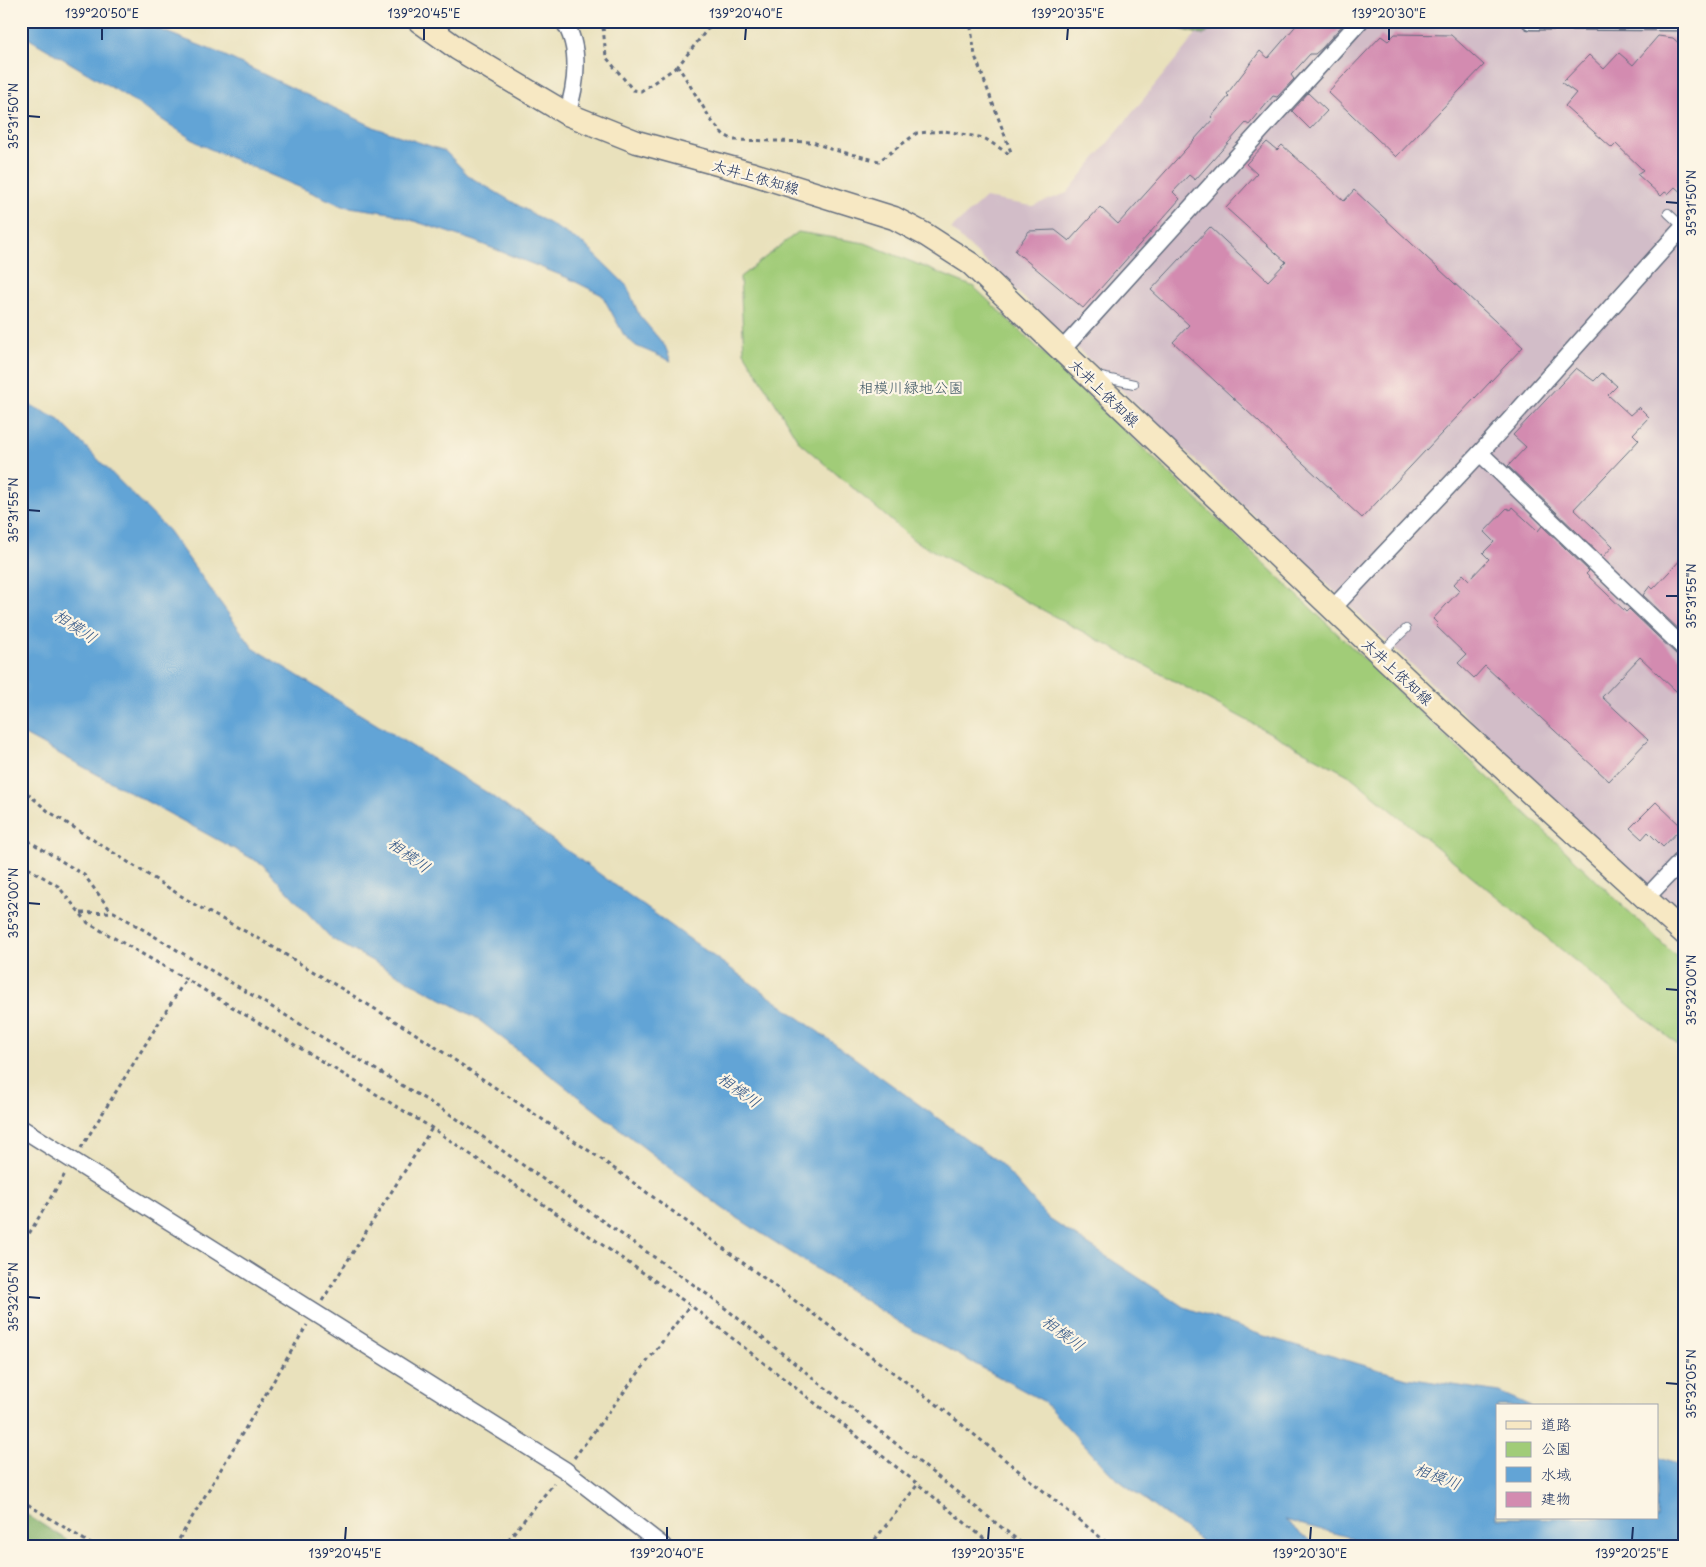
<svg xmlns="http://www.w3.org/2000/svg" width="1706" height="1567" viewBox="0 0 1706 1567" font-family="'Playpen Sans','Klee One',sans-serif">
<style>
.industrial{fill:#d2bdc8}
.green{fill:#a1cc78;stroke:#5e7e6b}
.forest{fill:#80b068;stroke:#4e7063}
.water{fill:#62a4d6;stroke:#3e6a9a}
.building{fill:#d38bb0}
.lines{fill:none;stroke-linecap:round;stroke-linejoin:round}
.lane-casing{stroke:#636d7f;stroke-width:10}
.street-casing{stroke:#636d7f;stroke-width:19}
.secondary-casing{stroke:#636d7f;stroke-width:25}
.path{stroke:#636d7f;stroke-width:3;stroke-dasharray:4 4;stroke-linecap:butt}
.lane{stroke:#fff;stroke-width:8}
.street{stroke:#fff;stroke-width:16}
.secondary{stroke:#f7e8c3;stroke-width:22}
.ticks{fill:none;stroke:#1b2f5e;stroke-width:2}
.labels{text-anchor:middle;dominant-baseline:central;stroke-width:4.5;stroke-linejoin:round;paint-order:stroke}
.street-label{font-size:15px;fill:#1b2f5e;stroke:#fcf5e5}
.park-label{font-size:15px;fill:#3c5664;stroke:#fcf5e5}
.water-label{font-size:16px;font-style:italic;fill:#345888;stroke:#fcf5e5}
.neatline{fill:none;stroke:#1b2f5e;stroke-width:2}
.ticks-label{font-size:12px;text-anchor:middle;fill:#1b2f5e}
</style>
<rect width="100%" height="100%" fill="#fcf5e5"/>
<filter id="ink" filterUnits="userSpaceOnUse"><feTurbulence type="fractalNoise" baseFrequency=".02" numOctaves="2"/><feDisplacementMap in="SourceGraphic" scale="10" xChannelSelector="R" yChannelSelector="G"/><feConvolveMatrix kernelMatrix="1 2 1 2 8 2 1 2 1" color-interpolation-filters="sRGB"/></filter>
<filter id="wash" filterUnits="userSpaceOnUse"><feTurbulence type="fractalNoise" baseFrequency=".0096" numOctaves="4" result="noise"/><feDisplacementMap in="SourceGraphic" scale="20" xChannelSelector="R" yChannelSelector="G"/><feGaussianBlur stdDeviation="1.12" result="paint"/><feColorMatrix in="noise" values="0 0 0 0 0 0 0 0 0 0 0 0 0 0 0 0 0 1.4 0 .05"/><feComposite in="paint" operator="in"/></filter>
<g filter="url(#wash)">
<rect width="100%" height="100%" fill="#e9e1bc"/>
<!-- industrial -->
<polygon class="industrial" points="1207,21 1685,21 1685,923 951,229 985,198 1032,206 1067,193"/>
<!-- green -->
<polygon class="green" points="798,232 865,243 974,287 1685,965 1685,1051 1350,776 915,541 799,442 744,352 740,277"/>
<!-- forest -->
<g class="forest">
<polygon points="1149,21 1228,21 1203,35"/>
<polygon points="21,1511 76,1546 21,1546"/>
</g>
<!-- water -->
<g class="water">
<polygon points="21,21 138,21 219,53 376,128 445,151 470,177 584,244 627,286 639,315 665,346 671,361 636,346 624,335 602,295 568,278 474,241 390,213 343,206 201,145 121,93 21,34"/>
<polygon points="21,400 59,420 168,530 253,648 486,792 1000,1163 1049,1219 1182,1306 1264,1336 1407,1378 1499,1392 1531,1406 1497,1406 1497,1518 1657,1518 1657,1457 1685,1468 1685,1546 1382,1546 1285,1520 1316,1546 1208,1546 1113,1476 1043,1401 900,1323 722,1208 475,1017 332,939 262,864 21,733"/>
</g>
<g id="blocks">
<!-- building -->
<g class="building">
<polygon points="1300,21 1346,21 1322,48 1315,54 1310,54 1291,75 1294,79 1277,97 1273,96 1249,125 1246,123 1195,180 1189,175 1173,192 1180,199 1083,308 1015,251 1029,231 1055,230 1069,241 1100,207 1118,224 1213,119 1211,117 1229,96 1227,94 1260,51 1268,58"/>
<polygon points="1395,34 1451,35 1484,65 1396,157 1328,92 1381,36 1388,41"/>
<polygon points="1658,36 1673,38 1685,49 1685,196 1675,187 1668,194 1665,192 1661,196 1637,174 1643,170 1616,144 1612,148 1565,106 1576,93 1562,83 1589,55 1604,69 1619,53 1633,65"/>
<polygon points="1308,93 1327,111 1310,129 1292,111"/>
<polygon points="1267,142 1277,150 1282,145 1344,201 1354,190 1523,347 1362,518 1173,342 1189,325 1151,290 1210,227 1268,281 1286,262 1226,208 1257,174 1246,164"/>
<polygon points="1576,368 1594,381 1602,373 1617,386 1608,395 1630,415 1639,407 1649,417 1633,434 1639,440 1574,509 1613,546 1603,557 1508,466 1526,447 1513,435"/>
<polygon points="1512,507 1538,531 1542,526 1589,571 1586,574 1626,612 1629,609 1678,656 1685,659 1685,684 1677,692 1640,657 1602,697 1648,740 1609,781 1485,666 1474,678 1458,663 1466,655 1436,626 1438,624 1433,619 1460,590 1454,584 1463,574 1469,580 1489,559 1483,553 1494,542 1484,532 1507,508 1510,510"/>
<polygon points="1685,555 1685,606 1679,613 1685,618 1685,635 1643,595 1650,586 1653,589"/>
<polygon points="1656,802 1682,827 1663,847 1648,832 1642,839 1630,828"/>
</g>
</g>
</g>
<g filter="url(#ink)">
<use href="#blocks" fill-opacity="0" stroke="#636d7f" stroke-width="1"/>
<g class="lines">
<defs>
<g id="lane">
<polyline points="1668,213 1683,227"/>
<polyline points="1098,378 1101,377 1134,384"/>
<polyline points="1382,652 1406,629"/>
</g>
<g id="street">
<path d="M563,21C582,46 576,87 567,114"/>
<polyline points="1530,21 1685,22"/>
<polyline points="1061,351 1360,21"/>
<polyline points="1480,453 1685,649"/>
<polyline points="1332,609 1480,453 1685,225"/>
<polyline points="1646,898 1685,857"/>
<polyline points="21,1128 565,1470 663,1546"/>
</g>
<polyline id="secondary" points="419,21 458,49 567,114 637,142 750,173 894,218 926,235 971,264 1439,710 1685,934"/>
</defs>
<!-- lane casing -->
<use href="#lane" class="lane-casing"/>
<!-- street casing -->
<use href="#street" class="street-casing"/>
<!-- secondary casing -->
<use href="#secondary" class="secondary-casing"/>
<!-- path -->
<g class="path">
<polyline points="598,21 603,27 606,57 633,90 641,91 678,66"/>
<polyline points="714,21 678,66 713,123 724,135 734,140 813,142 830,149 879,161 917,133 945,131 984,138 1009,154 1011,152 975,56 970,21"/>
<polyline points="21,788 48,811 197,906 258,938 413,1032 601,1159 939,1406 1111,1546"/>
<polyline points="21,836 84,875 111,911"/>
<polyline points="21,864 58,886 88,923 186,979 432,1128 690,1305 918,1484 993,1546"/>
<polyline points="81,913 114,912 453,1116 711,1297 1025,1546"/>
<polyline points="81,1148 186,979"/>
<polyline points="21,1247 65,1174"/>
<polyline points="322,1301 432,1128"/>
<polyline points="574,1458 690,1305"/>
<polyline points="21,1500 94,1546"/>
<polyline points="175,1546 307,1325"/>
<polyline points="503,1546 554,1483"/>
<polyline points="870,1546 918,1484"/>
</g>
<!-- lane -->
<use href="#lane" class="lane"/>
<!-- street -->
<use href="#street" class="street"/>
<!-- secondary -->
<use href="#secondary" class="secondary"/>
</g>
</g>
<!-- ticks -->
<path class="ticks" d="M102,40V28M424,40V28M745,40L746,28M1067,40L1068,28M1389,40V28M28,116L40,117M1666,202L1678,203M28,510L40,511M1666,596H1678M28,903L40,904M1666,989L1678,990M28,1297L40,1298M1666,1383L1678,1384M345,1540L346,1527M667,1540V1527M988,1540L989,1527M1310,1540L1311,1527M1632,1540L1633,1527"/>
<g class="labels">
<!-- street labels -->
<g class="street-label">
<text transform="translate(756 176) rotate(16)">太井上依知線</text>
<text transform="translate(1105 392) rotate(44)">太井上依知線</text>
<text transform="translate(1398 671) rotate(43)">太井上依知線</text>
</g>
<!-- park labels -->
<g class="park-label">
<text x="911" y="386">相模川緑地公園</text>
</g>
<!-- water labels -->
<g class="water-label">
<text transform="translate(76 625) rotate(34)">相模川</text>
<text transform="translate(410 854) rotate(36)">相模川</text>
<text transform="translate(740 1089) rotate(36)">相模川</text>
<text transform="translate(1064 1332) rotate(37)">相模川</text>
<text transform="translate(1438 1475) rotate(21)">相模川</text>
</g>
</g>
<!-- margin -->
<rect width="1706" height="1567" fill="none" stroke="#fcf5e5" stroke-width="55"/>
<!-- legend -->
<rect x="1496" y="1404" width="162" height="115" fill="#fcf5e5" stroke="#a2a6af"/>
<rect x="1506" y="1421" width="25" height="8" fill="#f7e8c3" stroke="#a2a6af"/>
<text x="1541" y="1430" font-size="15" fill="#1b2f5e">道路</text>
<rect x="1506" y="1442" width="25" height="15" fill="#a1cc78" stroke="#a2a6af"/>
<text x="1541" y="1454" font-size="15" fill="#1b2f5e">公園</text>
<rect x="1506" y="1467" width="25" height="15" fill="#62a4d6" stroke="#a2a6af"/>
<text x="1541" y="1480" font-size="15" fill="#1b2f5e">水域</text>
<rect x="1506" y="1492" width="25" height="15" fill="#d38bb0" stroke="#a2a6af"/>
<text x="1541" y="1504" font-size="15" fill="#1b2f5e">建物</text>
<rect x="28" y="28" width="1650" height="1512" class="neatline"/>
<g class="ticks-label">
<text x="102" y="18">139°20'50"E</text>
<text x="424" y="18">139°20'45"E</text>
<text x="746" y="18">139°20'40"E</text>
<text x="1068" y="18">139°20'35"E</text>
<text x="1389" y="18">139°20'30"E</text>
<text transform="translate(14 116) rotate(-90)" y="4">35°31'50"N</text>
<text transform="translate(1692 203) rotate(-90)" y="4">35°31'50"N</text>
<text transform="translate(14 510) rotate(-90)" y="4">35°31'55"N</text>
<text transform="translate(1692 596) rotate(-90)" y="4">35°31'55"N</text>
<text transform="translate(14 903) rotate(-90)" y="4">35°32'00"N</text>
<text transform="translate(1692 990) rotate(-90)" y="4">35°32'00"N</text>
<text transform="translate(14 1297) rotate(-90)" y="4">35°32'05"N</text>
<text transform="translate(1692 1384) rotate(-90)" y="4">35°32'05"N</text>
<text x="345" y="1558">139°20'45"E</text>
<text x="667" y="1558">139°20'40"E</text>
<text x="988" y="1558">139°20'35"E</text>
<text x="1310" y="1558">139°20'30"E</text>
<text x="1632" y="1558">139°20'25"E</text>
</g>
</svg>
